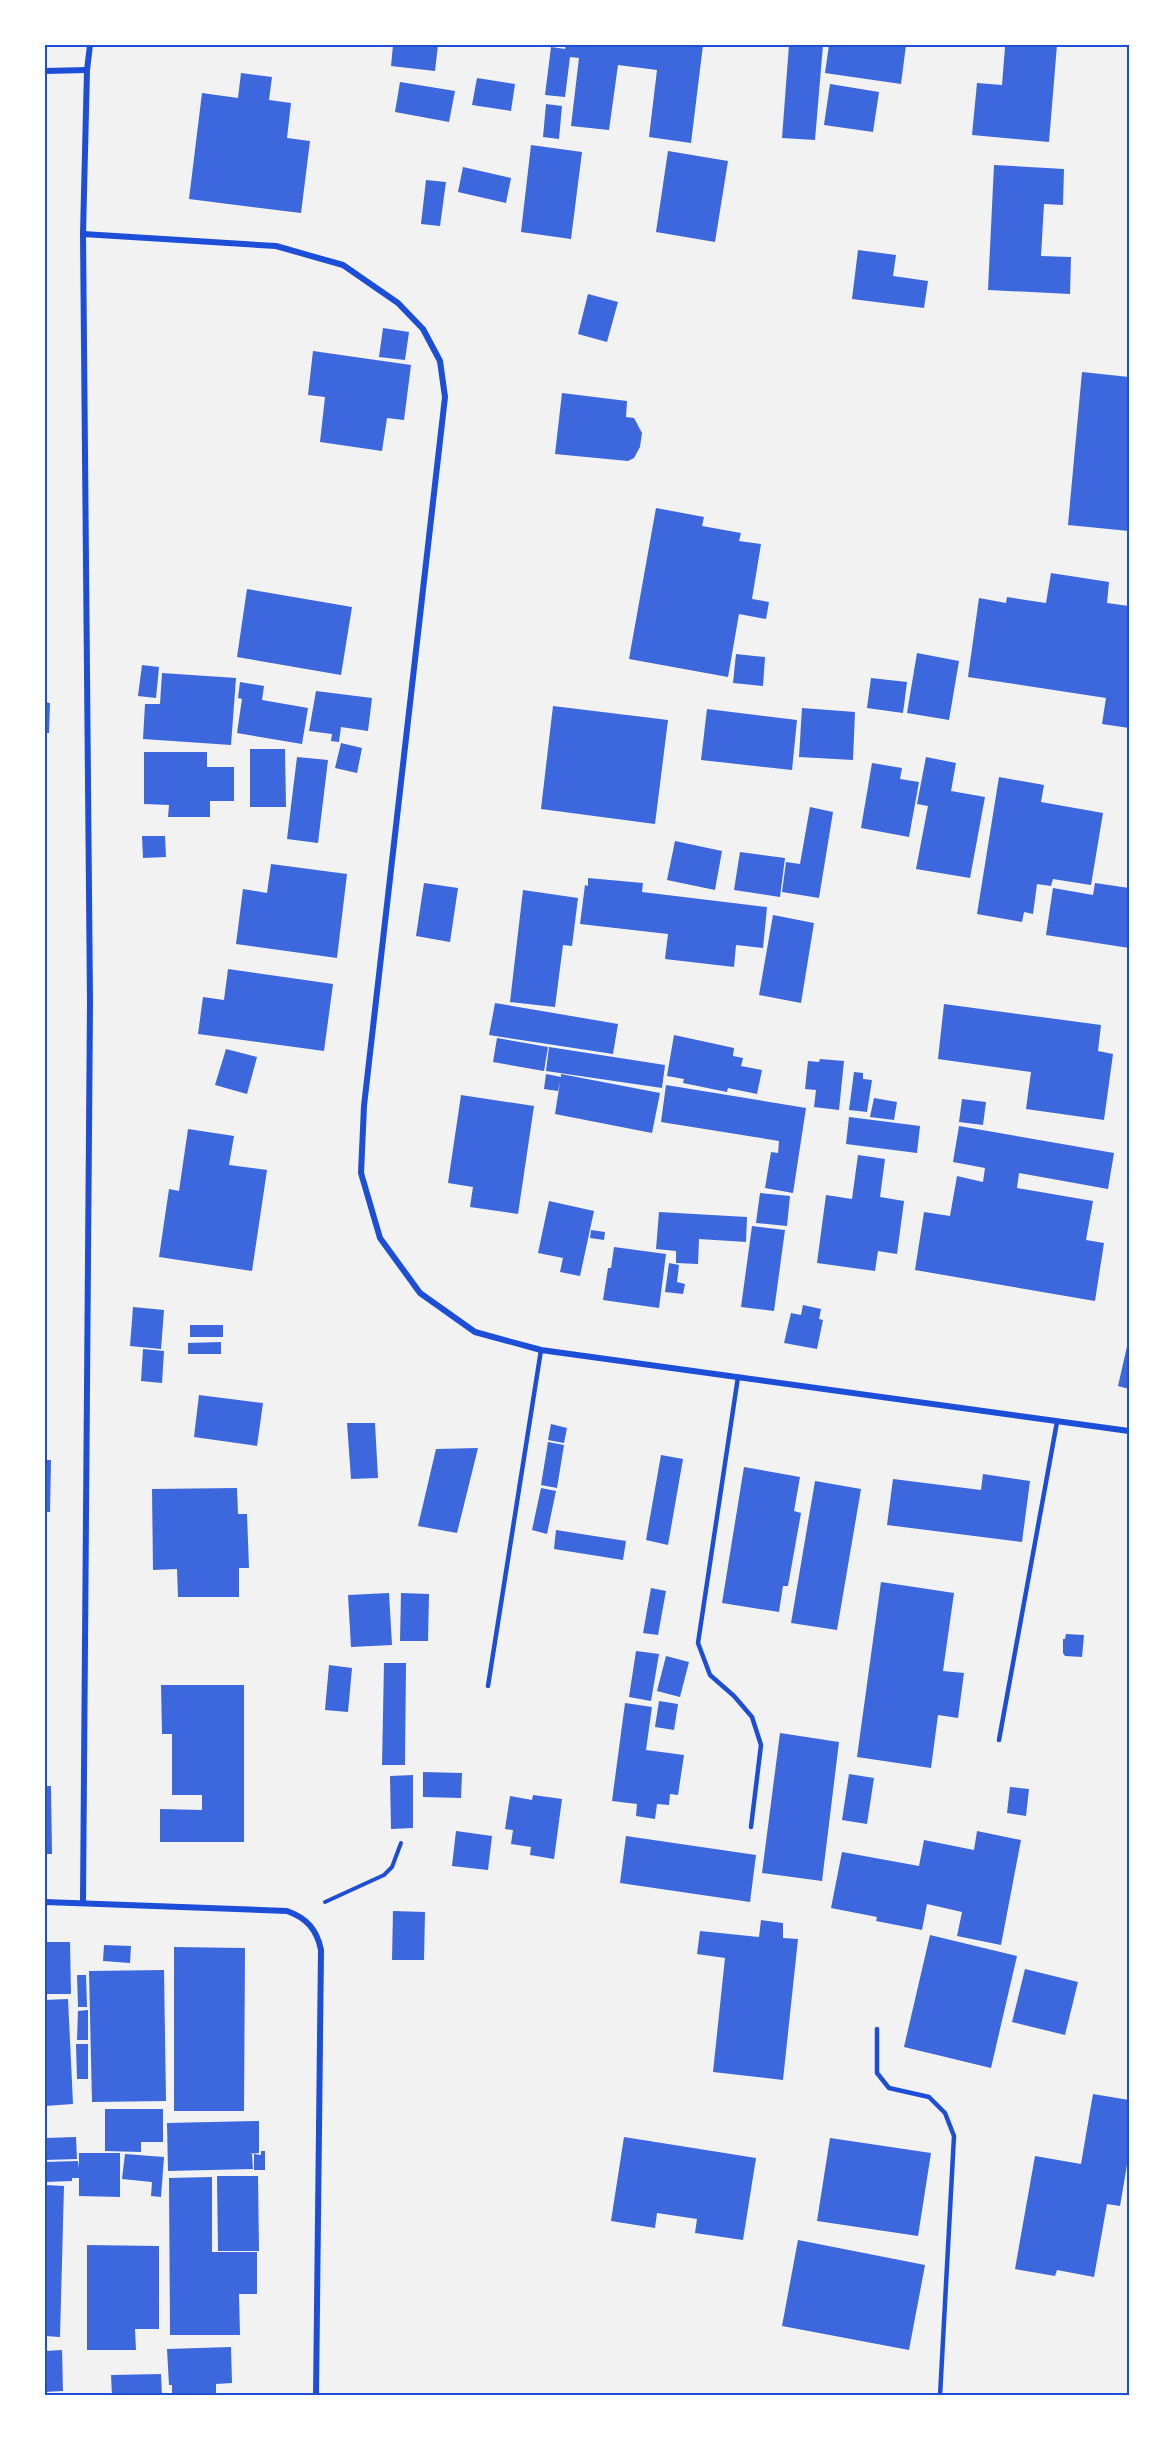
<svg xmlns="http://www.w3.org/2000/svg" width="1174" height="2441" viewBox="0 0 1174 2441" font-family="'PT Sans Narrow',sans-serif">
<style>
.building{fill:#3d67dc}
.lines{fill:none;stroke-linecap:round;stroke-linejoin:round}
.path{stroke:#1d4ed8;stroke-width:4}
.service{stroke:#1d4ed8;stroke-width:4.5}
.minor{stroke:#1d4ed8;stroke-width:6}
.neatline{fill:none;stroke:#1d4ed8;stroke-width:2}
</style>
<rect width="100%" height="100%" fill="#f2f2f2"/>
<!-- building -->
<g class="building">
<polygon points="393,45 438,45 435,71 391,66"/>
<polygon points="566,45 703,45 691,143 649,137 657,70 618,65 609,130 571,126 579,58 570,57 565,97 545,95 551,47 565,49"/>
<polygon points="789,45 823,45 815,140 782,138"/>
<polygon points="829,45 906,45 901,84 825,73"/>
<polygon points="998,45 1057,45 1049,142 972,135 977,83 1002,85 1005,47"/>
<polygon points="241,73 272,77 269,100 291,103 287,138 310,141 301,213 189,199 202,93 238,98"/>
<polygon points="477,78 515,84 511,111 472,105"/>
<polygon points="400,82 455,91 449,122 395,112"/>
<polygon points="830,84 879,92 873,132 824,125"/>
<polygon points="546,104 562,106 559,139 543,137"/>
<polygon points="531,145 582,152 571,239 521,232"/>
<polygon points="668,151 728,161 715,242 656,232"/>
<polygon points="994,165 1064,169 1063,205 1044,204 1041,256 1071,257 1070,294 988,290"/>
<polygon points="463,167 511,178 506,203 458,192"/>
<polygon points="426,180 446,182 440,226 421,224"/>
<polygon points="858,250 896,255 893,276 928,281 924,308 852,299"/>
<polygon points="588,294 618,302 607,342 578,334"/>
<polygon points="383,328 409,332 405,360 379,357"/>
<polygon points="313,351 411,365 404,420 387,418 382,451 320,442 325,397 308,395"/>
<polygon points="1082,372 1129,377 1129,531 1068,525"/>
<polygon points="562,393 627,401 626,417 634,418 642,433 640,447 634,458 628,461 555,454"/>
<polygon points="656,508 704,517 702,526 741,533 739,541 761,544 752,599 769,602 766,619 739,614 728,677 629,659"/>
<polygon points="1051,573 1109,582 1107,603 1129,606 1129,728 1102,724 1106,698 968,677 979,598 1006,603 1007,597 1046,603"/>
<polygon points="247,589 352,607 341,675 237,657"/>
<polygon points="917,653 959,661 949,720 907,713"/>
<polygon points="736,654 765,657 763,686 733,683"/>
<polygon points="142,665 159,667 156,698 138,696"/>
<polygon points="162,673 236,678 231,745 143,739 145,704 160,704"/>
<polygon points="871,678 907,682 903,713 867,708"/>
<polygon points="240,682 264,686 262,700 308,708 302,744 237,733 242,699 238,698"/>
<polygon points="316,691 372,698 368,731 341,727 339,742 331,741 332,734 309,731"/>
<polygon points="45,702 50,703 49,733 45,733"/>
<polygon points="553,706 668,720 655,824 541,809"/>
<polygon points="802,708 855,712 853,760 799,757"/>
<polygon points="707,709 797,720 792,770 701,760"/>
<polygon points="341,743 362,748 357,773 335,768"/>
<polygon points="250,749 285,749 286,807 250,807"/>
<polygon points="144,752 207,752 207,767 234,767 234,801 210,801 210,817 168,817 169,805 144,804"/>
<polygon points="297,757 328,760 318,843 287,839"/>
<polygon points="926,757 956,763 951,791 985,797 970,878 916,869 928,806 917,804"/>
<polygon points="872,763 902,768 900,779 919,782 909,837 861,828"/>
<polygon points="999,777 1044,785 1041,802 1103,813 1091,885 1053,879 1051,886 1037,884 1033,914 1024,912 1022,922 977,914"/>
<polygon points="810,807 833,812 819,898 782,892 786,862 800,864"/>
<polygon points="142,836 165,836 166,857 143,858"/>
<polygon points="675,841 722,851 715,890 667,880"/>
<polygon points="740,852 785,858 780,897 734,890"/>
<polygon points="271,864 347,874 337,958 236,944 243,889 267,893"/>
<polygon points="588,878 643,883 642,892 767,907 763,948 736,945 734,967 665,959 668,934 580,924 585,885 588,886"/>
<polygon points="424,883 458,888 450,942 416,936"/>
<polygon points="1095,883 1129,888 1129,948 1046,935 1053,888 1093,895"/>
<polygon points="523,890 578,898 572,946 563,945 555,1007 510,1002"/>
<polygon points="773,915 814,923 801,1003 759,995"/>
<polygon points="228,969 333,984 324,1051 198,1034 203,997 224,1000"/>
<polygon points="495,1003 618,1024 613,1054 489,1035"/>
<polygon points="944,1004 1101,1025 1098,1051 1113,1054 1104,1120 1026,1109 1031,1072 938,1059"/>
<polygon points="674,1035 734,1048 733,1056 743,1058 741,1066 762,1070 757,1094 728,1088 727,1092 683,1083 684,1079 667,1076"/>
<polygon points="497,1038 548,1047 544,1071 493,1062"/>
<polygon points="549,1047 665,1065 662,1088 546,1071"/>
<polygon points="226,1049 257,1057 247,1094 215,1085"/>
<polygon points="820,1059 844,1061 839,1110 814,1107 816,1090 805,1089 808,1061 819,1062"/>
<polygon points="854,1072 863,1073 863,1079 872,1080 867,1112 849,1110"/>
<polygon points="546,1074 561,1077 561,1074 660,1093 652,1133 555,1114 560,1082 558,1091 544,1089"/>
<polygon points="666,1085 806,1108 793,1193 765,1188 771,1152 778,1153 779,1141 661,1122"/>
<polygon points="461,1095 534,1106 518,1214 470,1207 473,1187 448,1183"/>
<polygon points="874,1098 897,1102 894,1120 870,1117"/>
<polygon points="962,1099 986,1102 983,1125 959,1122"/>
<polygon points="849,1117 920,1126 917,1153 846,1144"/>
<polygon points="959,1126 1114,1153 1108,1189 1019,1173 1017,1188 1093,1201 1086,1240 1104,1243 1095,1301 915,1270 924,1212 950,1216 957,1176 983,1182 985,1168 953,1162"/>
<polygon points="188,1129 234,1136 229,1165 267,1170 252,1271 159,1257 169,1189 179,1191"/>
<polygon points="858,1155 885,1159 880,1197 904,1201 897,1254 878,1251 875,1271 817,1263 826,1195 852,1199"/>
<polygon points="760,1193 790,1196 787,1226 756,1223"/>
<polygon points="549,1201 594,1211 580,1276 560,1272 563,1258 538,1253"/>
<polygon points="659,1212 747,1217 746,1242 699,1239 698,1264 676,1263 676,1251 656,1249"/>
<polygon points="752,1226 785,1230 774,1311 741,1307"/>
<polygon points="591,1230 605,1232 604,1240 590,1238"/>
<polygon points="614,1247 666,1254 659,1308 603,1300 608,1268 611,1268"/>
<polygon points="669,1263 679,1265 677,1282 685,1284 683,1294 665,1292"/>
<polygon points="803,1305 821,1309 819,1319 823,1320 817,1349 784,1343 791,1313 801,1315"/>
<polygon points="133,1307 164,1310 161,1349 130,1346"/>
<rect x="190" y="1325" width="33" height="12"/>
<polygon points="221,1342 221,1354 188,1354 188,1343"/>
<polygon points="1128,1342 1129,1342 1129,1389 1118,1386"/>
<polygon points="143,1349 164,1351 162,1383 141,1381"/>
<polygon points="199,1395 263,1403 257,1446 194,1437"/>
<polygon points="347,1423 375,1423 378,1478 351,1479"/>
<polygon points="551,1424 567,1428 564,1443 548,1440"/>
<polygon points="548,1442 564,1445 557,1488 541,1485"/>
<polygon points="478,1448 457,1533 418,1526 436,1449"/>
<polygon points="661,1455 683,1459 668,1545 646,1540"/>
<polygon points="45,1460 51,1460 50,1512 45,1512"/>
<polygon points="744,1467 800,1477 794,1511 801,1513 788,1586 783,1586 779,1612 722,1603"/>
<polygon points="983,1474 1030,1481 1022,1542 887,1525 893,1479 981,1490"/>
<polygon points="815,1481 861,1489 837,1630 791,1623"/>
<polygon points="237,1488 238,1514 247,1514 249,1568 239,1568 239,1597 178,1597 177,1569 153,1570 152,1489"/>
<polygon points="541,1488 556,1491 547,1534 532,1530"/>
<polygon points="556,1530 626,1541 623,1560 554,1549"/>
<polygon points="881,1582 954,1593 943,1671 964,1673 958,1718 938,1715 931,1768 857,1757"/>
<polygon points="651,1588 666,1591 658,1635 643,1633"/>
<polygon points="389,1593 392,1645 351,1647 348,1595"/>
<polygon points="401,1593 429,1594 428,1641 400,1641"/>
<polygon points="1066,1634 1084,1635 1082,1657 1065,1656 1063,1653 1063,1639 1065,1639"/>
<polygon points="636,1651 659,1654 651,1701 629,1697"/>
<polygon points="666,1656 689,1662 680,1697 657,1691"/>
<polygon points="384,1663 406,1663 405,1765 382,1765"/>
<polygon points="329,1665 352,1668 348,1712 325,1710"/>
<polygon points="161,1685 244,1685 244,1842 160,1842 160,1809 202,1810 202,1795 172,1795 172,1734 162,1734"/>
<polygon points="659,1701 678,1704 674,1730 655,1727"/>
<polygon points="625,1703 652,1707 646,1750 684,1755 678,1795 670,1794 669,1805 657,1804 655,1819 636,1816 637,1804 612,1801"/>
<polygon points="780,1733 839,1742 822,1881 762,1873"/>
<polygon points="423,1772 462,1773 461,1798 423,1797"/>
<polygon points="849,1774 874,1778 867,1824 842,1820"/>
<polygon points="413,1775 413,1828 391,1829 390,1776"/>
<polygon points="45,1786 51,1786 52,1854 45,1854"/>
<polygon points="1010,1787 1029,1789 1026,1816 1007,1813"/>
<polygon points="533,1795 562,1799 554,1859 530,1855 531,1847 511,1844 513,1830 505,1829 510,1796 532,1800"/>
<polygon points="456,1831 492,1836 488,1870 452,1866"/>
<polygon points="977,1831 1021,1840 1001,1945 957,1936 962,1912 927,1904 922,1930 876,1921 877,1917 831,1908 842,1852 919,1866 924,1840 974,1850"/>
<polygon points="626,1836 756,1855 750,1902 620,1883"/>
<polygon points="393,1911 425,1912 424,1960 392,1960"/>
<polygon points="761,1920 783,1923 783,1938 798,1939 783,2080 713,2072 725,1958 697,1954 700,1931 759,1937"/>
<polygon points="930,1935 1017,1956 991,2068 904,2047"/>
<polygon points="45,1942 70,1942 71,1994 45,1994"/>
<polygon points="104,1945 131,1946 130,1963 103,1961"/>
<polygon points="174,1947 245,1948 244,2111 174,2111"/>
<polygon points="1025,1969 1078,1982 1065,2035 1012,2022"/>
<polygon points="164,1970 166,2101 92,2102 89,1971"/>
<polygon points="77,1975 86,1975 87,2007 78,2007"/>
<polygon points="68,1999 73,2104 45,2106 45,2000"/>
<polygon points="88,2010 88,2040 77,2040 78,2011"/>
<polygon points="76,2044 88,2044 88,2079 77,2079"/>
<polygon points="1093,2094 1129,2100 1129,2153 1120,2206 1107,2204 1094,2277 1057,2270 1055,2276 1015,2269 1035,2156 1081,2164"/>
<polygon points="105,2109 163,2109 163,2142 141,2142 141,2152 105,2151"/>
<polygon points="259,2121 259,2153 248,2154 252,2154 253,2169 168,2171 167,2123"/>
<polygon points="76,2137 77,2159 45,2160 45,2138"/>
<polygon points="624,2137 756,2158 743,2240 695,2233 697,2219 657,2213 655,2228 611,2221"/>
<polygon points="830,2138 931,2153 918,2236 817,2221"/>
<polygon points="261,2151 265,2151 265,2170 254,2170 254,2154 261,2155"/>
<polygon points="79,2153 120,2153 120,2197 79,2196 79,2178 72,2178 72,2181 45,2182 45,2162 78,2161 79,2168"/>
<polygon points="125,2154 164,2157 161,2197 151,2196 152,2182 122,2179"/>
<polygon points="217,2176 258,2176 259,2251 218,2251"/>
<polygon points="212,2177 212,2252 257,2252 257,2294 239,2294 240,2335 170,2335 169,2178"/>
<polygon points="45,2185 64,2186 60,2337 45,2336"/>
<polygon points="798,2240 925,2265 909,2350 782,2326"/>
<polygon points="87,2245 159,2246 159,2329 135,2329 136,2350 87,2350"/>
<polygon points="231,2347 232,2383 216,2384 216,2396 172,2396 172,2385 169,2385 167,2349"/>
<polygon points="62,2350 63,2391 45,2392 45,2351"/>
<polygon points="161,2374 162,2396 112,2396 111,2375"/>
</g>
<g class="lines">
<!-- path -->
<polyline class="path" points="325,1902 384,1875 392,1867 401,1843"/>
<!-- service -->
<g class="service">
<polyline points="738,1377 698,1643 710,1675 734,1696 752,1717 761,1745 751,1827"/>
<polyline points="488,1686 541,1350"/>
<polyline points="999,1740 1057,1422"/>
<polyline points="877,2029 877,2073 889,2088 929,2097 945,2113 954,2136 940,2396"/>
</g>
<!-- minor -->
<g class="minor">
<polyline points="45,71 87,70"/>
<polyline points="83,234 276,246 343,265 398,303 423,329 440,361 445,397 364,1106 361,1173 380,1238 420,1293 475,1332 541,1350 1129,1431"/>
<polyline points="83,1901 90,1002 83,234 87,70 90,45"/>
<path d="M45,1902L287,1911C307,1918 317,1930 321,1950L316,2396"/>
</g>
</g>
<!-- border -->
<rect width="1174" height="2441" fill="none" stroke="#ffffff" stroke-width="93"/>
<rect x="46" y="46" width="1082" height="2348" class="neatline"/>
</svg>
